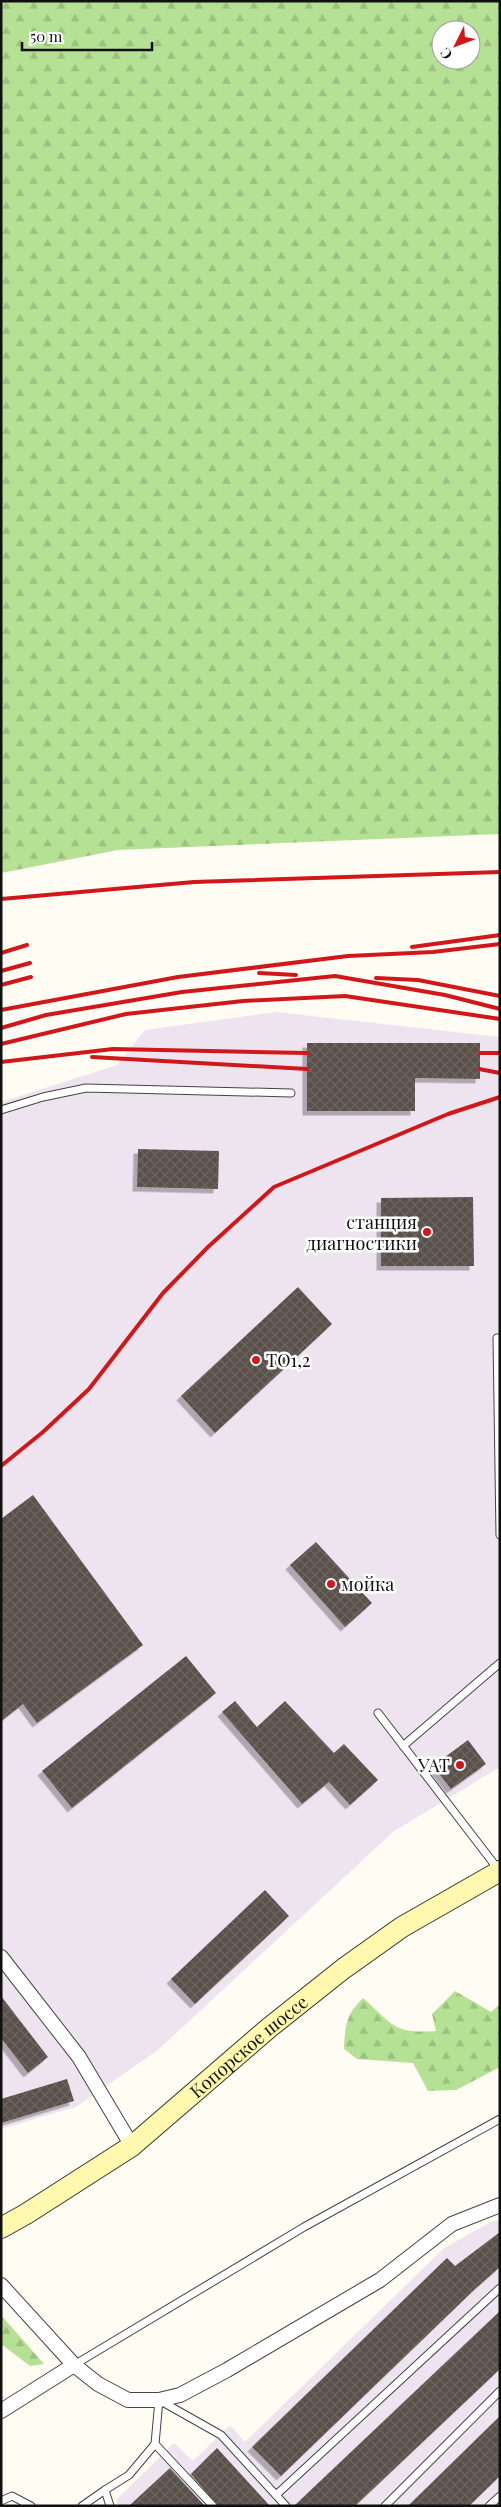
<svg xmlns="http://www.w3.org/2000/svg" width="501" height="2507" viewBox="0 0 501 2507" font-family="'Playfair Display',serif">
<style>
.industrial{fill:#eee4ef}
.forest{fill:url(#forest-firs);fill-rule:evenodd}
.building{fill:url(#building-cross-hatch);filter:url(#shadow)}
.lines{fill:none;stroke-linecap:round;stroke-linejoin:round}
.lane-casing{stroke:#434343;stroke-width:9}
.street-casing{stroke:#434343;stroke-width:16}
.secondary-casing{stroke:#323232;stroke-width:22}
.lane{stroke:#fff;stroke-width:7}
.street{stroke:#fff;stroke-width:14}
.secondary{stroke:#fff8ae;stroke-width:20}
.rail{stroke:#d0181b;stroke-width:4}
.poi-dot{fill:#d0181b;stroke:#fff;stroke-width:2}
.labels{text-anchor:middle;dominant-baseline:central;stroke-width:5;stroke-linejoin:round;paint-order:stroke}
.poi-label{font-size:18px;fill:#101010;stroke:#fff;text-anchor:end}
.street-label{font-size:18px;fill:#101010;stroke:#fff}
</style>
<defs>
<pattern id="forest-firs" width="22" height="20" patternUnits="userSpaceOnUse" patternTransform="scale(1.25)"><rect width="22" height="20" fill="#b5e194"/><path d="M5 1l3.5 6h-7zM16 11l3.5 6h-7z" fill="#9bc07f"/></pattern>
<pattern id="building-cross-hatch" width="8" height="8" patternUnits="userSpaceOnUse" patternTransform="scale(1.25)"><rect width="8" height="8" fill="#5a514b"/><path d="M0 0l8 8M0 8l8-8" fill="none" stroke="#6d6561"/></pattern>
<filter id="shadow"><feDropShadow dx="-4.5" dy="4.5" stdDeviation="0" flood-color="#0004"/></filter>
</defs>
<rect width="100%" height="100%" fill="#fffdf3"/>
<!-- industrial -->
<g class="industrial">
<polygon points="276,1012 500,1037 500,1767 393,1832 158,2050 76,2107 1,2129 1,1102 117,1065 145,1030"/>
<polygon points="500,2220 500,2506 119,2506 116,2500 174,2443 193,2461 230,2425 245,2442 444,2248 492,2221"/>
</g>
<!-- forest -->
<g class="forest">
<path d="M1,1H500V834L118,850L1,873ZM441,30H471V60H441Z"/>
<path d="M455,1991L491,2012L500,2004V2067L456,2090L428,2091L413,2063L357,2059L344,2049C345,2025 346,2015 363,1998C393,2025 394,2034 436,2031L432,2014Z"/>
<polygon points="1,2315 44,2364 30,2366 1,2344"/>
</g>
<!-- building -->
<g class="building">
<polygon points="307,1043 480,1043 480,1079 415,1078 415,1111 307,1111"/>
<polygon points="138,1149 219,1151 218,1189 137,1187"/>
<polygon points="473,1197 474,1266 381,1266 381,1198"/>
<polygon points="298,1287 332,1324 215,1433 181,1396"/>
<polygon points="33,1495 143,1645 37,1723 23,1704 1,1721 1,1519"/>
<polygon points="316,1542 372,1603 345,1627 290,1565"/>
<polygon points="186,1656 216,1693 72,1808 42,1771"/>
<polygon points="235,1701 257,1727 285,1701 334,1753 344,1744 378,1780 350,1805 329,1782 302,1804 222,1712"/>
<polygon points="468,1740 486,1764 451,1789 433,1766"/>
<polygon points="265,1890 289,1916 195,2004 171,1979"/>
<polygon points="1,1996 48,2057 28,2073 1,2038"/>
<polygon points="67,2079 74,2101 1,2123 1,2099"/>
<polygon points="500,2232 500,2267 475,2289 281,2476 252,2447 447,2258 455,2266"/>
<polygon points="500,2311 500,2369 355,2506 294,2506"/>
<polygon points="500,2416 500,2476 469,2506 408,2506"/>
<polygon points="217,2448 270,2506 218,2506 191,2474"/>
<polygon points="170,2468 205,2506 129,2506"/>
</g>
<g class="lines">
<defs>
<g id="lane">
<polyline points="1,1110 43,1097 86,1088 291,1093"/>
<polyline points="500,1338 497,1338 500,1535"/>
<polyline points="378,1713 498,1869"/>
<polyline points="403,1746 500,1663"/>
<polyline points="74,2365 304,2227 500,2119"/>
<polyline points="155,2444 213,2506"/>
<polyline points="276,2495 500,2288"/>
<polyline points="1,2501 12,2496 31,2506"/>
<polyline points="82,2506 105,2490"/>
<polyline points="110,2506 105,2490 129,2475 155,2444 159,2400 221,2435 286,2506"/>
<polyline points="385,2506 500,2391"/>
<polyline points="489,2506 500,2496"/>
</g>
<g id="street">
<polyline points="1,1957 79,2057 132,2146"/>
<polyline points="1,2285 74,2365 98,2384 128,2400 159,2400 180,2395 227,2370 380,2280 452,2224 500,2205"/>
<polyline points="1,2411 74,2365"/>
</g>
<g id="secondary">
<path id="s1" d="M1,2228L26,2214L132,2146L270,2027L343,1969L402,1927L500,1871"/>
</g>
</defs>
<!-- lane casing -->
<use href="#lane" class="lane-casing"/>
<!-- street casing -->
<use href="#street" class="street-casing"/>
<!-- secondary casing -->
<use href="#secondary" class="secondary-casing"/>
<!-- lane -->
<use href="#lane" class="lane"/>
<!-- street -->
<use href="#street" class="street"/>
<!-- secondary -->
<use href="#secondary" class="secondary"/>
<!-- rail -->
<g class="rail">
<polyline points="1,899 194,882 500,872"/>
<polyline points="412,947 500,935"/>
<polyline points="1,953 27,945"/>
<polyline points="1,971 30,963"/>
<polyline points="259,973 296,975"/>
<polyline points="376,978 418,980 500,996"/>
<polyline points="1,985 31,977"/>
<polyline points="1,1010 178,977 348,956 433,952 500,944"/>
<polyline points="1,1028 46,1015 182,992 335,976 445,995 500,1009"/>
<polyline points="1,1044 126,1014 243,1001 345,996 500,1019"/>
<polyline points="480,1053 500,1053"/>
<polyline points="92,1057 307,1069"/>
<polyline points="1,1062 113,1049 307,1053"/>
<polyline points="479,1069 500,1073"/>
<polyline points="1,1466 43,1432 89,1389 163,1293 208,1247 274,1187 448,1114 500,1097"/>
</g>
</g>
<!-- markers -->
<g class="poi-dot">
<circle cx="427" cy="1232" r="5"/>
<circle cx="256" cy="1360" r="5"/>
<circle cx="331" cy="1584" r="5"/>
<circle cx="460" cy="1765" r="5"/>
</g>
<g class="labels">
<!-- poi labels -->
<g class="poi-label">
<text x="417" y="1222">станция<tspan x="417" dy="21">диагностики</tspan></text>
<text x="266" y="1360" text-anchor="start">ТО1,2</text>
<text x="341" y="1584" text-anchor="start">мойка</text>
<text x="450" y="1765">УАТ</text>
</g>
<!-- street labels -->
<g class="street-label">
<text stroke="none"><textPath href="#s1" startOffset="308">Копорское шоссе</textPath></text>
</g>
</g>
<!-- border -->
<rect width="501" height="2507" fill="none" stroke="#101010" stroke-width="5"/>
<!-- north arrow -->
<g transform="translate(456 45) rotate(228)"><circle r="24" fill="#ffffff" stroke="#9f9f9f"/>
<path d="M0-4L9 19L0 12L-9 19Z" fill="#d0181b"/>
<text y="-8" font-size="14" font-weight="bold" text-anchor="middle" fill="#101010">С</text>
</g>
<!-- scale -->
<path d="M22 42v8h130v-8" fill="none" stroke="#101010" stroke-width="2.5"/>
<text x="30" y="42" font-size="15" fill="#101010" stroke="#ffffff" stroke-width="4" paint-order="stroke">50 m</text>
</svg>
